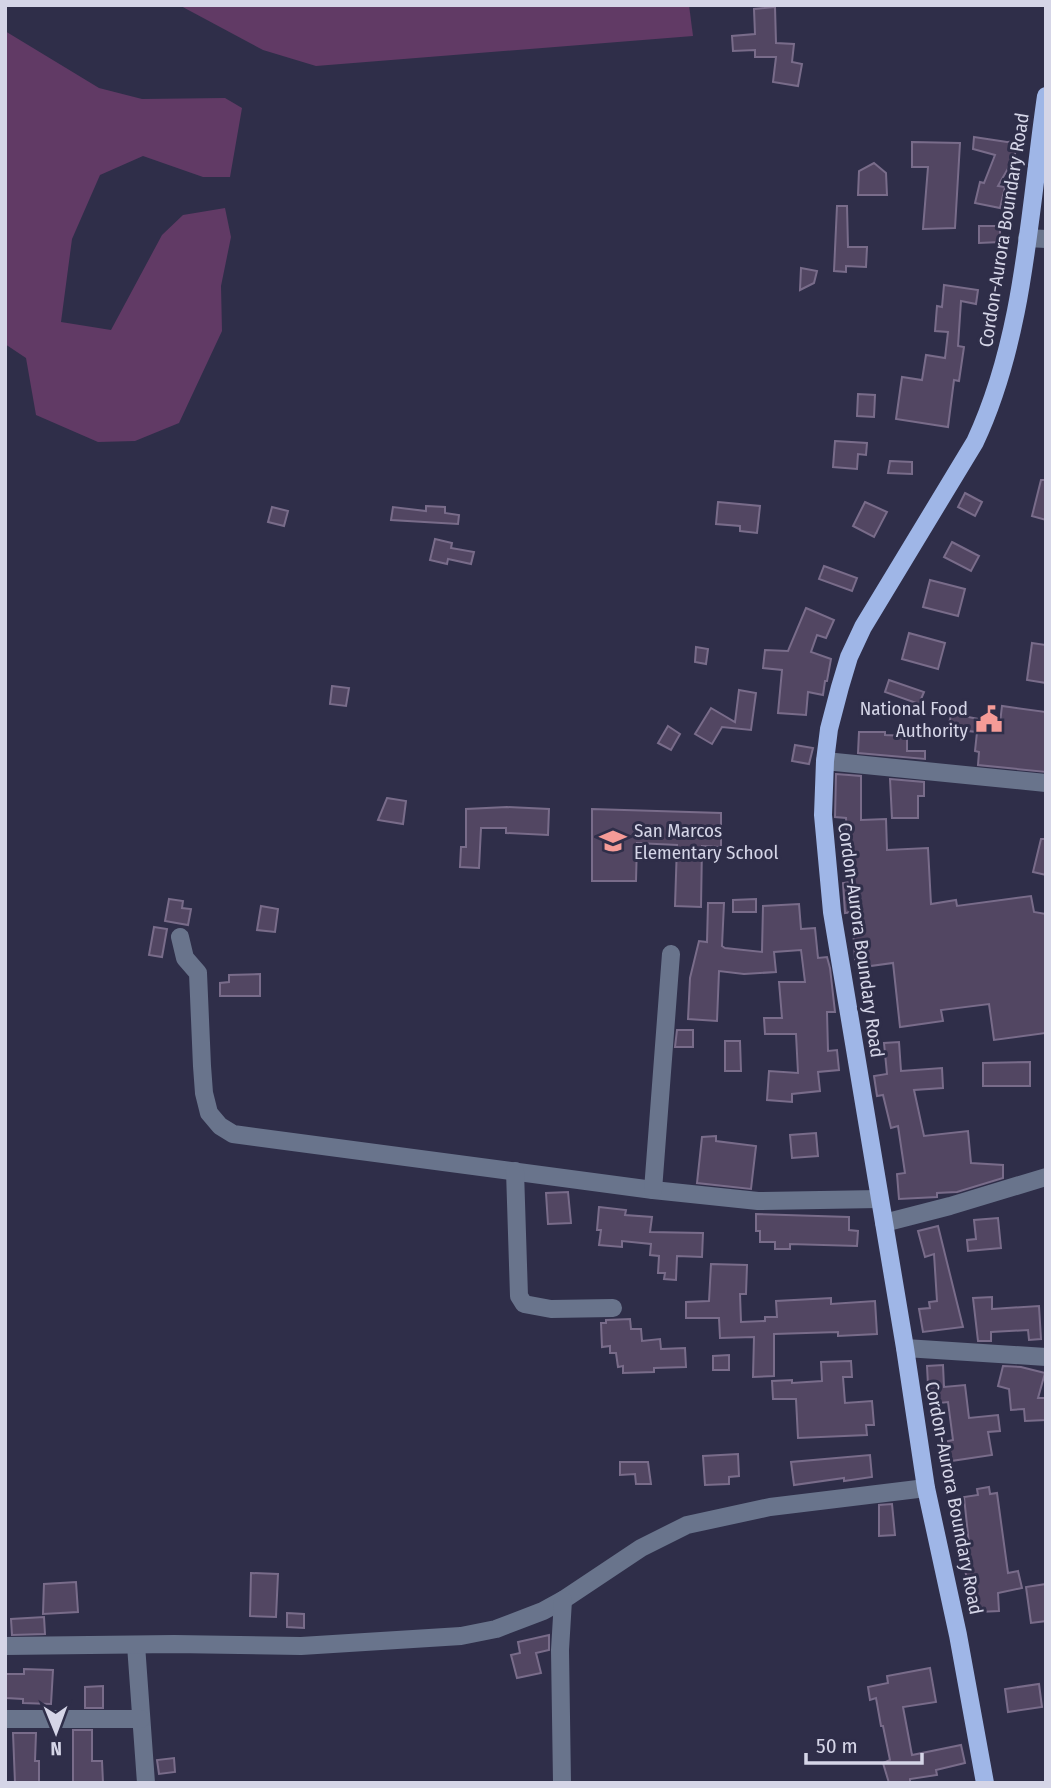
<svg xmlns="http://www.w3.org/2000/svg" width="1051" height="1788" viewBox="0 0 1051 1788" font-family="'Fira Sans Condensed',sans-serif">
<style>
.green{fill:#613a65}
.building{fill:#524662;stroke:#796c8a;stroke-width:2}
.lines{fill:none;stroke-linecap:round;stroke-linejoin:round}
.minor{stroke:#69748c;stroke-width:18}
.major{stroke:#9fb6e7;stroke-width:18}
.labels{text-anchor:middle;dominant-baseline:central;stroke-width:6;stroke-linejoin:round;paint-order:stroke}
.street-label{font-size:19px;fill:#d5d5e7;stroke:#2f2e49}
.poi-label{font-size:19px;fill:#d5d5e7;stroke:#2f2e49;text-anchor:end}
</style>
<rect width="100%" height="100%" fill="#2f2e49"/>
<!-- green -->
<g class="green">
<polygon points="179,5 689,5 693,36 316,66 263,50"/>
<polygon points="5,31 99,88 142,99 225,98 242,108 230,177 203,177 143,156 100,175 72,239 61,322 111,330 162,235 183,215 225,208 231,237 221,286 222,331 179,423 135,441 98,442 36,415 26,358 5,344"/>
</g>
<!-- building -->
<g class="building">
<polygon points="775,7 776,43 794,44 792,62 802,64 798,86 773,82 776,57 755,57 755,50 733,51 732,36 755,34 754,9"/>
<polygon points="974,137 1007,142 1018,141 1014,158 998,186 1005,187 1000,208 975,203 980,182 984,183 995,155 973,149"/>
<polygon points="912,142 960,143 955,228 923,229 928,167 912,167"/>
<polygon points="874,163 886,173 887,195 858,195 859,171"/>
<polygon points="837,206 847,206 848,247 867,247 866,267 846,266 846,272 834,271"/>
<polygon points="979,226 1000,226 1000,242 979,243"/>
<polygon points="801,268 817,271 814,283 800,290"/>
<polygon points="944,285 978,290 976,304 961,301 958,346 964,347 959,381 954,380 948,427 896,419 902,377 922,380 926,355 945,358 948,332 935,331 937,306 942,307"/>
<polygon points="858,394 875,395 874,417 857,416"/>
<polygon points="835,441 867,443 866,455 858,454 857,469 833,467"/>
<polygon points="890,461 912,462 912,474 888,473"/>
<polygon points="1041,480 1046,480 1046,520 1032,516"/>
<polygon points="965,493 982,502 975,516 958,507"/>
<polygon points="718,502 760,506 757,533 740,531 740,526 716,524"/>
<polygon points="865,502 887,512 874,537 853,526"/>
<polygon points="426,506 445,507 445,513 459,515 458,524 391,520 393,507 426,511"/>
<polygon points="272,507 288,511 284,526 268,522"/>
<polygon points="435,539 452,543 451,548 474,552 471,564 448,559 447,564 430,560"/>
<polygon points="952,542 979,556 971,571 944,557"/>
<polygon points="824,566 857,578 852,591 819,579"/>
<polygon points="930,580 965,589 958,616 923,607"/>
<polygon points="806,608 834,620 826,638 817,635 811,652 831,659 827,681 825,681 823,695 808,692 806,715 778,713 782,670 763,668 765,650 788,651"/>
<polygon points="909,633 945,643 938,669 902,659"/>
<polygon points="1032,643 1046,645 1046,683 1027,680"/>
<polygon points="696,647 708,649 706,664 695,662"/>
<polygon points="889,680 924,692 919,704 885,692"/>
<polygon points="332,686 349,688 346,706 330,704"/>
<polygon points="739,690 756,693 751,730 722,727 712,744 695,734 711,708 735,722"/>
<polygon points="953,705 968,706 968,717 1000,723 1002,706 1046,712 1046,772 978,765 979,752 975,751 977,732 948,729"/>
<polygon points="668,726 680,734 671,750 658,743"/>
<polygon points="859,732 885,732 885,735 907,736 907,751 925,751 925,759 858,753"/>
<polygon points="795,745 813,748 809,764 792,761"/>
<polygon points="836,774 861,776 861,820 886,819 887,850 928,848 931,904 956,900 957,906 1031,896 1034,912 1046,914 1046,1033 994,1040 989,1004 941,1010 943,1021 900,1027 893,963 863,967 862,958 855,959 852,912 845,913 843,883 850,882 846,818 835,817"/>
<polygon points="890,779 924,782 924,796 918,796 918,818 892,818"/>
<polygon points="387,798 406,801 403,824 378,820"/>
<polygon points="507,807 549,809 548,835 506,833 506,828 481,828 479,868 460,867 461,847 466,847 466,809"/>
<polygon points="592,809 721,813 721,847 702,846 701,907 675,906 677,845 637,843 636,881 592,881"/>
<polygon points="1041,839 1046,839 1046,875 1033,872"/>
<polygon points="169,899 183,901 182,908 191,909 188,925 165,921"/>
<polygon points="756,899 756,912 733,912 733,900"/>
<polygon points="708,903 724,903 722,946 725,948 762,952 763,906 799,904 801,929 815,928 818,958 827,957 830,968 835,1012 827,1012 828,1051 837,1050 839,1070 818,1072 820,1091 792,1094 792,1102 767,1100 769,1071 798,1073 796,1034 765,1034 764,1018 782,1018 779,982 805,982 801,950 774,952 776,972 744,974 719,971 717,1021 688,1019 690,978 699,941 707,942"/>
<polygon points="261,906 278,909 275,932 257,930"/>
<polygon points="154,927 167,929 162,957 149,955"/>
<polygon points="260,974 260,996 220,996 220,983 229,982 229,975"/>
<polygon points="677,1030 693,1030 693,1047 675,1047"/>
<polygon points="725,1041 740,1041 741,1071 725,1071"/>
<polygon points="899,1042 901,1071 942,1068 943,1088 914,1090 924,1136 968,1131 971,1163 1003,1165 1003,1178 957,1192 937,1193 937,1197 899,1199 897,1174 905,1173 898,1126 891,1128 883,1095 877,1096 874,1076 887,1074 884,1043"/>
<polygon points="1030,1062 1030,1086 983,1086 983,1063"/>
<polygon points="816,1133 818,1156 792,1158 790,1135"/>
<polygon points="716,1136 716,1141 756,1146 751,1189 697,1183 702,1137"/>
<polygon points="568,1192 571,1223 548,1224 546,1193"/>
<polygon points="599,1207 626,1210 625,1215 652,1217 650,1232 703,1233 702,1257 677,1256 676,1280 664,1279 665,1273 658,1273 659,1256 650,1255 651,1244 622,1241 622,1247 599,1245 601,1230 597,1230"/>
<polygon points="756,1214 849,1217 849,1230 858,1231 857,1246 790,1244 790,1249 775,1249 775,1242 760,1242 760,1231 756,1231"/>
<polygon points="998,1218 1001,1248 968,1251 967,1240 976,1239 974,1220"/>
<polygon points="938,1226 963,1327 923,1332 919,1309 930,1308 929,1302 937,1301 934,1254 925,1257 918,1231"/>
<polygon points="711,1264 747,1265 746,1294 740,1294 741,1322 765,1321 765,1317 777,1317 776,1301 831,1298 831,1304 875,1301 877,1334 838,1336 838,1332 774,1334 774,1376 753,1377 754,1337 720,1338 719,1318 686,1318 686,1302 709,1301"/>
<polygon points="992,1297 992,1309 1039,1306 1041,1339 1029,1340 1028,1330 991,1332 991,1341 978,1341 973,1298"/>
<polygon points="630,1319 631,1329 641,1329 642,1341 660,1339 661,1349 685,1348 686,1367 654,1368 654,1372 623,1373 623,1366 618,1367 616,1353 610,1353 610,1346 602,1347 601,1323 606,1323 606,1320"/>
<polygon points="729,1355 729,1370 713,1370 713,1356"/>
<polygon points="851,1361 852,1377 843,1377 845,1403 872,1401 874,1425 866,1425 867,1435 798,1438 796,1399 773,1399 772,1381 792,1380 792,1383 822,1381 821,1362"/>
<polygon points="943,1365 944,1387 965,1385 969,1418 998,1415 1000,1431 988,1432 992,1455 951,1461 948,1441 953,1440 948,1402 931,1404 928,1385 927,1366"/>
<polygon points="1003,1366 1021,1367 1045,1373 1038,1398 1046,1398 1046,1420 1025,1421 1024,1409 1011,1410 1009,1389 998,1386"/>
<polygon points="738,1454 739,1476 729,1477 729,1484 705,1485 703,1456"/>
<polygon points="870,1455 872,1477 844,1481 844,1478 794,1485 791,1462"/>
<polygon points="620,1462 648,1462 651,1484 636,1484 635,1474 620,1475"/>
<polygon points="989,1487 990,1494 997,1493 1008,1573 1018,1571 1022,1588 998,1593 999,1611 979,1612 978,1598 971,1599 962,1555 970,1553 964,1497 978,1495 977,1489"/>
<polygon points="892,1504 895,1535 879,1536 879,1505"/>
<polygon points="251,1573 278,1574 276,1617 250,1616"/>
<polygon points="76,1582 78,1612 43,1614 44,1584"/>
<polygon points="1046,1584 1046,1621 1031,1623 1026,1587"/>
<polygon points="287,1613 304,1614 304,1628 287,1627"/>
<polygon points="44,1617 45,1634 12,1635 11,1619"/>
<polygon points="549,1635 549,1650 536,1653 541,1673 517,1678 511,1655 520,1653 518,1642"/>
<polygon points="930,1668 936,1702 903,1707 912,1755 961,1745 965,1763 936,1770 937,1775 910,1779 910,1783 889,1783 883,1763 890,1760 883,1726 881,1726 876,1698 870,1700 868,1687 888,1683 887,1676"/>
<polygon points="24,1669 53,1670 51,1704 23,1703 23,1699 6,1698 6,1674 24,1674"/>
<polygon points="1039,1684 1042,1707 1008,1712 1005,1689"/>
<polygon points="103,1686 103,1708 85,1708 85,1687"/>
<polygon points="73,1730 92,1730 92,1761 102,1761 103,1783 73,1783"/>
<polygon points="13,1733 36,1733 35,1761 39,1761 39,1783 15,1783"/>
<polygon points="174,1758 175,1772 159,1774 157,1760"/>
</g>
<g class="lines">
<!-- minor -->
<g class="minor">
<polyline points="1027,238 1046,239"/>
<polyline points="825,761 1046,783"/>
<polyline points="180,937 185,958 198,973 202,1066 204,1093 209,1113 220,1126 233,1134 653,1190 758,1201 879,1199"/>
<polyline points="515,1171 519,1296 524,1304 551,1309 613,1308"/>
<polyline points="653,1190 671,954"/>
<polyline points="884,1223 950,1206 1046,1177"/>
<polyline points="905,1348 1046,1357"/>
<polyline points="136,1645 146,1783"/>
<polyline points="5,1646 174,1644 301,1646 461,1636 496,1629 543,1611 563,1600 641,1548 687,1525 770,1507 926,1488"/>
<polyline points="5,1719 141,1719"/>
<polyline points="562,1783 560,1650 563,1600"/>
</g>
<!-- major -->
<path class="major" d="M985,1783L958,1635L926,1488L905,1348L832,912L823,815L825,761L829,729L840,687L849,657L863,627L975,442C1025,335 1029,212 1046,96"/>
</g>
<!-- icons -->
<defs>
<symbol id="civic-bare" viewBox="-9 -9 18 18"><path d="M-.6-6.5H3V-4.5H.6V-3L4-1V1h2V6H-6V1h2V-1L-.6-3ZM-1.2 2.5V6h2.4V2.5Z" fill="#f59b97" stroke="#2f2e49" stroke-width="2.5" paint-order="stroke"/></symbol>
<symbol id="school-bare" viewBox="-9 -9 18 18"><path d="M0-5L7-2L0 1L-7-2ZM-4 1L0 2.5L4 1V4Q0 6-4 4Z" fill="#f59b97" stroke="#2f2e49" stroke-width="2.5" paint-order="stroke"/></symbol>
</defs>
<g fill-rule="evenodd">
<use href="#civic-bare" x="970" y="700" width="38" height="38"/>
<use href="#school-bare" x="594" y="822" width="38" height="38"/>
</g>
<g class="labels">
<!-- street labels -->
<g class="street-label">
<text transform="translate(1004 230) rotate(-81)">Cordon-Aurora Boundary Road</text>
<text transform="translate(861 940) rotate(82)">Cordon-Aurora Boundary Road</text>
<text transform="translate(954 1498) rotate(79)">Cordon-Aurora Boundary Road</text>
</g>
<!-- poi labels -->
<g class="poi-label">
<text x="968" y="708">National Food<tspan x="968" dy="22">Authority</tspan></text>
<text x="634" y="830" text-anchor="start">San Marcos<tspan x="634" dy="22">Elementary School</tspan></text>
</g>
</g>
<!-- border -->
<rect width="1051" height="1788" fill="none" stroke="#d5d5e7" stroke-width="14"/>
<!-- north arrow -->
<g transform="translate(56 1732) rotate(179)" stroke="#2f2e49" stroke-width="5" paint-order="stroke">
<path d="M0-5L12 26L0 18L-12 26Z" fill="#d5d5e7"/>
<text y="-10" font-size="19" font-weight="bold" text-anchor="middle" fill="#d5d5e7">N</text>
</g>
<!-- scale -->
<path d="M806 1753v10h116v-10" fill="none" stroke="#d5d5e7" stroke-width="3.5"/>
<text x="816" y="1753" font-size="21" fill="#d5d5e7" stroke="#2f2e49" stroke-width="5" paint-order="stroke">50 m</text>
</svg>
